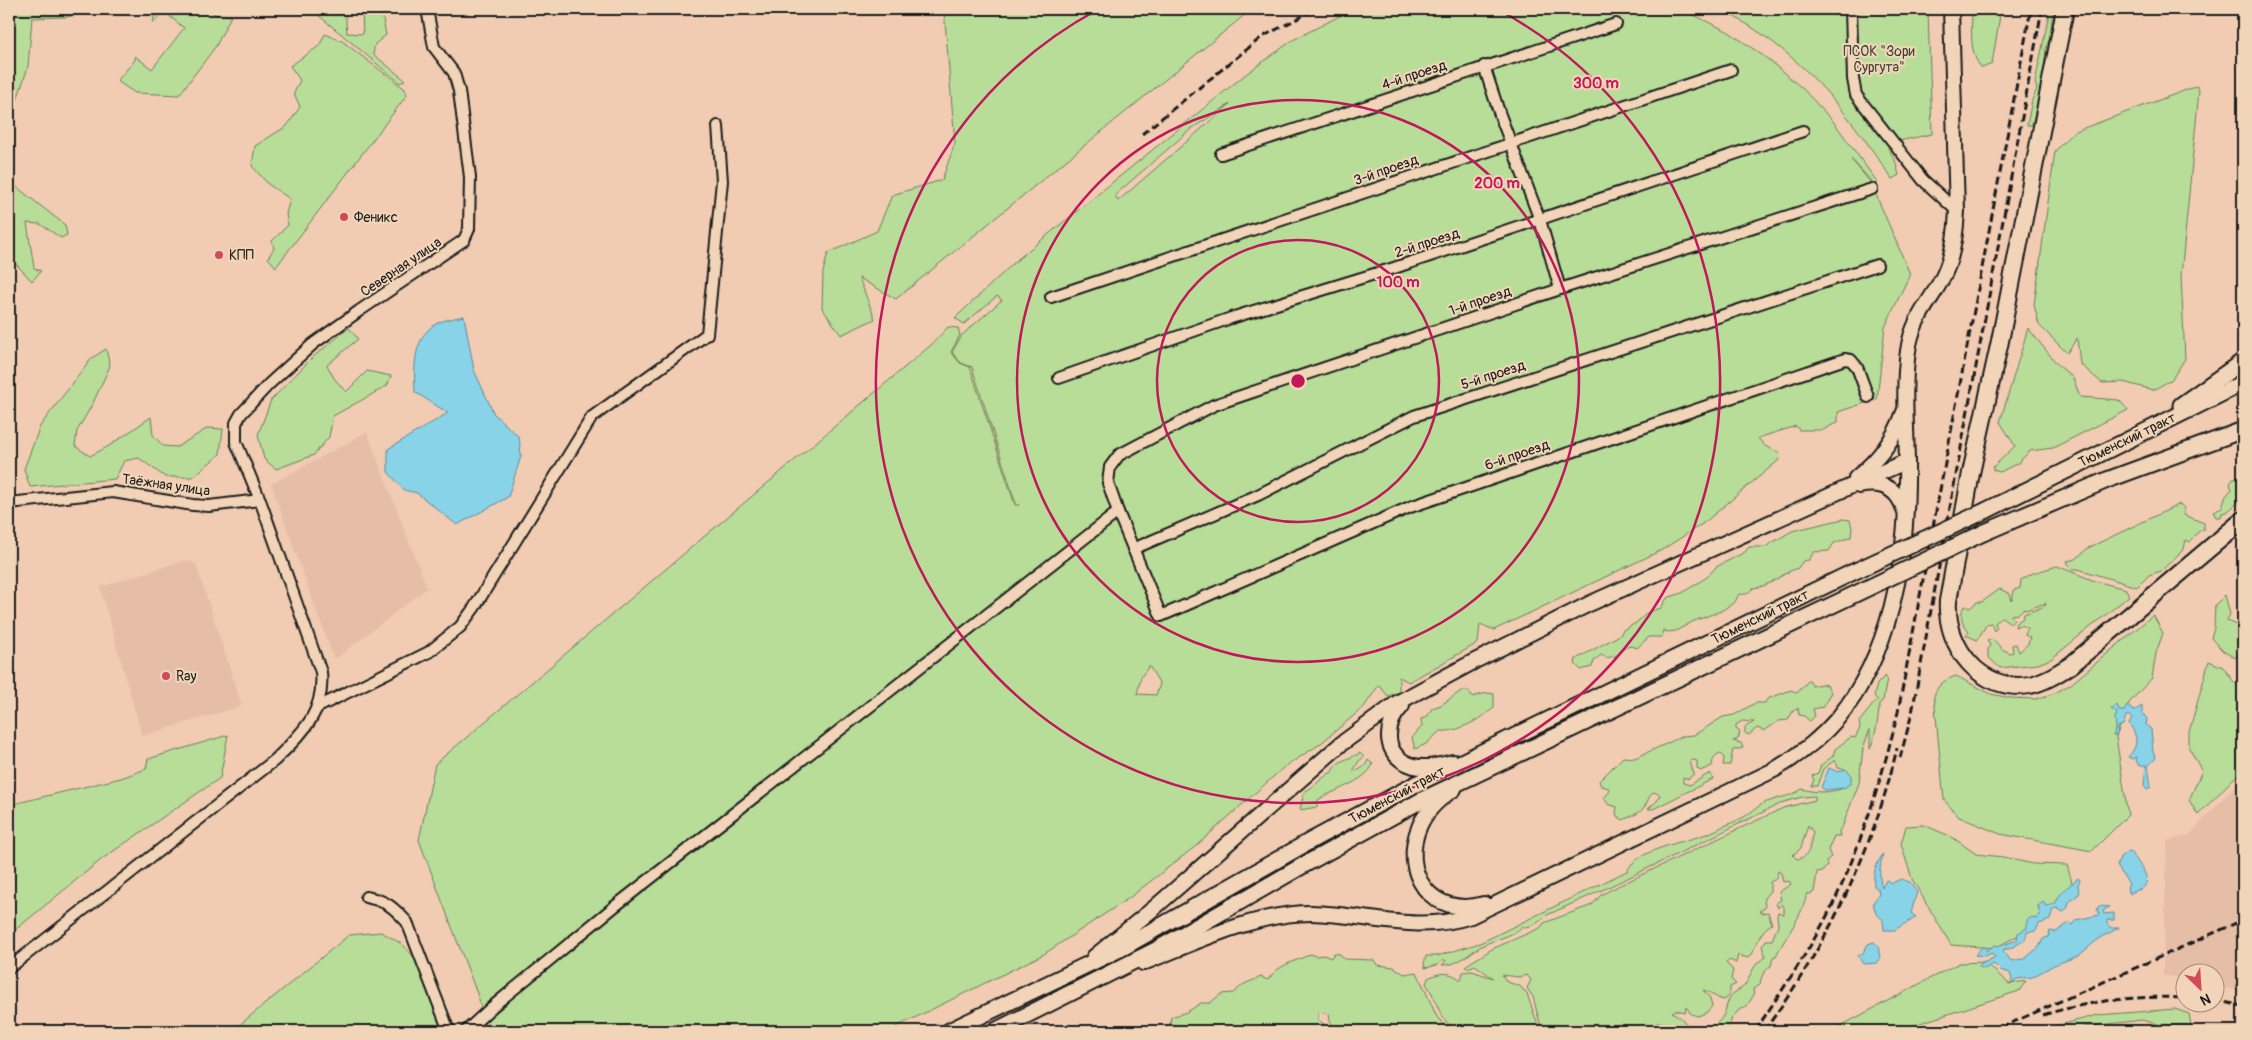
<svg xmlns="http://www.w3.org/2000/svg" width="2252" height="1040" viewBox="0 0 2252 1040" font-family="Pangolin,sans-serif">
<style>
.built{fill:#e6bea8}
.green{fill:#b7dd98;stroke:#6a7c5a;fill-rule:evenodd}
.water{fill:#89d3e9;stroke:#5d8a97}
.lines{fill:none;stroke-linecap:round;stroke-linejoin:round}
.minor-casing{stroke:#1c1c1c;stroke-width:14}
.secondary-casing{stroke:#1c1c1c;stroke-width:18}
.primary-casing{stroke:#1c1c1c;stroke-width:19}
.trunk-casing{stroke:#1c1c1c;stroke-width:20}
.minor{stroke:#f2d5b8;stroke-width:10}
.secondary{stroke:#f2d5b8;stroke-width:14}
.primary{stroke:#f2d5b8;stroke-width:15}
.trunk{stroke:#f2d5b8;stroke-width:16}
.rail{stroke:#1c1c1c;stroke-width:3;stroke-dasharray:8 4;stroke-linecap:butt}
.primary-bridge-casing{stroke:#1c1c1c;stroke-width:19;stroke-linecap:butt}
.primary-bridge{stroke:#f2d5b8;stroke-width:15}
.ring{fill:none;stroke:#c2185b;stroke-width:2.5}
.poi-dot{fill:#d1495b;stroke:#f2d5b8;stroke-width:2}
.labels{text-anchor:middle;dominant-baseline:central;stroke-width:4;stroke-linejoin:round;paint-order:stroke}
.park-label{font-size:14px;fill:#3b4335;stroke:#f2d5b8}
.street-label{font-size:14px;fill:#1c1c1c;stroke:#f2d5b8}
.poi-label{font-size:14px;fill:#1c1c1c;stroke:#f2d5b8;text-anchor:start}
.centre{fill:#c2185b;stroke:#f2d5b8;stroke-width:2.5}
.ring-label{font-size:15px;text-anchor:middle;font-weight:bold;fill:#c2185b;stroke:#f2d5b8;stroke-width:4;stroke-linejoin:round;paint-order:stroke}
</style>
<rect width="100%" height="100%" fill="#f1ccb3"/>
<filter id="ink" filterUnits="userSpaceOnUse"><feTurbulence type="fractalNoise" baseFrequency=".02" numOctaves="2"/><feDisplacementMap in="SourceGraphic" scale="10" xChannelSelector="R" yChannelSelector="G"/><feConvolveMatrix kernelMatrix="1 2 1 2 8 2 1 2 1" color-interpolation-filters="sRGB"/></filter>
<g filter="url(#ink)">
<!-- built -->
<g class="built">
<polygon points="367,432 427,588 334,660 271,484"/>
<polygon points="186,560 196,564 242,706 142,736 100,587"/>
<polygon points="2243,777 2243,991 2215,986 2214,972 2184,972 2184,979 2163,975 2167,841 2189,835"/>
</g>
<!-- green -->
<g class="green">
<polygon points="9,9 75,9 83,13 67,17 32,18 28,67 9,124"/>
<polygon points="155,9 213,9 214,14 231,16 216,46 179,95 135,93 117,81 135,60 135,56 152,69 184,28 163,11 153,24"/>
<polygon points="311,9 345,9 347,33 363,34 362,11 381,9 386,35 375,44 373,54 405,80 400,83"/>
<polygon points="944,9 1252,9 896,299 859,278 875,319 841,335 822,308 823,272 828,253 877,231 892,195 942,180 955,143"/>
<path d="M1353,9H1681L1729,32L1765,57L1802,88L1833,121L1878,183L1875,185L1851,159L1871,183L1910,274L1885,327L1877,399L1838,412V422L1823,430H1799L1796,426L1758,438L1765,446L1780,453L1779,460L1705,522L1662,550L1494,630L1480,624L1478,643L1409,682L1399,677V692L1388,696L1379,685L1364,707L1320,744L1283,768L1196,846L1129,898L1044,954L888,1031H485L479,999L419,840L435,764L931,345L948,327L958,328L960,335L951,352L960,363L970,367L1015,505H1019L1015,501L972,367L961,363L952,352L962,335L1002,300L997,296L964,324L955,318L1018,259L1246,74L1293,40ZM1230,104L1118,201L1115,195L1191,129ZM1149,666L1160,684L1156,695L1137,694L1141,677Z"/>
<path d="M1720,9H1742L1752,14L1746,9H1928L1932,134L1899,141L1888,148L1895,160L1899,175L1892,179C1844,107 1798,49 1720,9Z"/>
<path d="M1972,9H2001L1992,64L1982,68C1968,54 1972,28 1972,9Z"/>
<polygon points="2050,9 2053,9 2050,36 2046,49 2042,83 2032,125 2027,125 2032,100 2037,89 2035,83"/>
<polygon points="325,34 342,41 405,89 407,95 276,267 268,258 274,248 272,241 288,225 286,214 290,199 268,184 252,166 255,146 287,126 300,107 294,93 300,80 290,66 319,46"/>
<polygon points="2197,86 2199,91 2181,276 2185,359 2171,380 2153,390 2123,382 2102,383 2080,364 2077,338 2067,353 2039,325 2034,305 2055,151 2073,132"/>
<polygon points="9,181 65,225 67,235 61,238 40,224 27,223 34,268 41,271 32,281 15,263 9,251"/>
<polygon points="349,328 358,339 327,365 334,378 346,392 367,371 391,376 387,386 333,416 329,437 314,455 276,469 264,459 258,435 271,400 313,357"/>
<polygon points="2028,328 2057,364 2073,378 2080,397 2119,400 2128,410 2053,448 2030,451 2018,463 2000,472 1993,470 1993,467 2015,446 2000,422"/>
<polygon points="106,349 110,366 92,405 77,431 75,446 90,456 109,446 151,417 153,435 163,446 177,447 208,428 223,429 220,454 193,477 165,477 139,458 124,461 115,479 30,487 24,469 40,426 92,358"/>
<polygon points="2233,478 2243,478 2243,498 2227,512 2222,513 2221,517 2216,517 2213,512 2222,508 2225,497 2232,489 2230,484"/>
<polygon points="2180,504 2184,508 2184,515 2204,523 2204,529 2198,532 2190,542 2186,540 2184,549 2161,571 2149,575 2137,587 2078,569 2071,569 2067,561 2076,559 2088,548"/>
<path d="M1843,519L1850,520L1852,528L1851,537L1834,543L1829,551L1814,552L1809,560L1803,561L1798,568C1781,573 1771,587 1753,588C1748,594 1746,595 1739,594L1735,602L1721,611L1694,621L1676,631L1667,632L1663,630L1662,637H1649L1637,648L1632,646L1622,648L1618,655L1607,658L1601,655L1594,661L1592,667L1581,670L1575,664L1576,659L1620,635L1623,630L1636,623L1648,612L1661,608L1667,598L1682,593L1707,577L1716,567L1745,552L1749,547H1765L1792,531Z"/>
<path d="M2057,566L2095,581L2126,589L2129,596L2051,659L2038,664L2000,668L1988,657V649L1990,645L1987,641L1993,639L2002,649L2010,653L2013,652L2012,645L2016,644L2019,652L2028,644L2030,638L2025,635L2028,628L2021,625L2015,627L2016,623L2023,618L2024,614L2045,606L2046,603L2026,610L2023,609L2018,614L2011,615L2014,620L2010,623L2002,617L1995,623L1997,628L1994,631L1991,623L1987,624L1977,640L1966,635L1969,631C1962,623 1959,616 1964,606L1970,608L1977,602H1982L2000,589L2010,594L2012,601L2014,590L2020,588L2021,580L2033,573Z"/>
<polygon points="2225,595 2230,614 2227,621 2238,626 2243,631 2243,646 2235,658 2223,651 2211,638 2214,627 2215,605"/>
<path d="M2153,615L2163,633L2156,653L2152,678L2129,703L2116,737L2128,815L2092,851L2000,834L1959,817L1944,800L1934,696C1938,684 1944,680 1956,676L1991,694L2010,698L2036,699L2055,693L2071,684Z"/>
<polygon points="2209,661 2223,667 2234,682 2243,687 2243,772 2234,778 2198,815 2189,800 2202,771 2189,748 2189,732"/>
<path d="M1885,676L1887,679L1883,700L1879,705C1879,717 1875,738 1870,749V729L1863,748L1859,783L1843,825L1839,831L1840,836H1834L1828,850L1831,857L1826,861L1827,866L1823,871L1817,872L1814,892L1810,894L1807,893C1803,916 1786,935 1776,956L1773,957L1771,966C1764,971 1761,976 1760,985L1753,989L1754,995L1746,1007L1739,1010L1732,1018L1727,1031H1715L1716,1024C1727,1015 1724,1009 1730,997C1733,992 1741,990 1745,985C1752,974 1752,964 1766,957L1762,946L1766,940H1772L1778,925L1777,916L1778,912L1784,914V907L1782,904L1778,908L1776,903L1781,900L1779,892L1791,884L1789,881L1783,882L1781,873L1778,871L1776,879L1770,882V891L1764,898L1765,908L1759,911L1762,913L1768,912L1772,924C1758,931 1758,947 1748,958L1738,955L1736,963L1730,960L1726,963L1733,970L1731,979L1736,984L1730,987V993L1724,1000C1716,999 1712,992 1703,990L1710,998L1712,1006L1706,1013L1698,1016L1691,1014L1686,1007L1685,1012L1676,1010L1672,1012L1681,1018L1693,1031H1667L1668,1025L1659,1022L1643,1031H1542L1533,997L1527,988L1531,980L1527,975L1519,977L1502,975L1507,982L1520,986L1527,994L1540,1031H1461C1438,1025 1438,998 1426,984L1428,978C1441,972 1449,971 1461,980L1463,972L1472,971L1493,978L1475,965L1468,968L1465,966L1492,949L1540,928L1544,923L1592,905L1601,895L1618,886L1783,808L1815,800V796L1802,797L1784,802C1705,840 1627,880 1547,915C1542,921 1530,928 1522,927C1510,938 1493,939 1480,947C1468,954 1457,966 1442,965L1446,961L1444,960L1437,965L1425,968L1424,964L1426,956H1437L1480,943L1627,871C1639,846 1693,842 1716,830C1725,825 1735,822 1744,817C1752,812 1761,803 1770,801C1781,797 1792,796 1802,789C1816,793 1830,793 1844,788L1845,769L1838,768L1835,760L1823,769L1817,786H1811L1814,780L1812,776L1818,773L1821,765L1833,756L1835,749L1851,737L1855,738L1860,728L1859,722L1875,702L1878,701L1874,696L1877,684ZM1808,825L1813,832C1809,845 1812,856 1797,859L1793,855L1801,848Z"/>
<path d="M1809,680L1812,686L1821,684L1827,685L1831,692L1823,707L1813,709L1815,716L1810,721L1804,716L1799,715L1798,708L1793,711L1788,720L1779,721L1764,731L1757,728L1749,735L1745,733V727L1754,722L1742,721L1736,725V729L1740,732L1738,739L1733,741L1741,743L1743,748L1733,750L1730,765H1723L1724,758L1721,753C1714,755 1713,759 1712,766L1700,771L1697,768V761L1693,760L1690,762L1694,774L1688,779L1683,777V783L1690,785L1710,773L1713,779L1653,809H1648L1657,801L1660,795L1654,792C1647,798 1649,800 1645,806C1640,814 1631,816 1623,820L1616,815L1617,807L1608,804L1604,798L1610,791L1609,788L1601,786L1599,781L1623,757L1635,758L1683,736L1694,735L1723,717L1734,715L1755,703H1765L1767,699L1791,690L1797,693Z"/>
<path d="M1461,691H1469L1472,697L1487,693L1494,694V708C1480,719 1458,733 1440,731L1426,744L1415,749L1412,738L1422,726L1421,719L1427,717L1432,708L1441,705Z"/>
<polygon points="228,735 220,778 102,859 9,935 9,805 121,778 146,769 148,759"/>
<path d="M1360,753L1364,757L1359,761L1353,771C1361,770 1365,767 1368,760L1373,764C1366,782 1333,790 1318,800L1317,807L1300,810L1304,792C1317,785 1322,777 1332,772C1336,760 1350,759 1360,753Z"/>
<polygon points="1924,825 1952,837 1976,854 2003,857 2033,864 2067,865 2073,886 2047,915 2021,934 1995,948 1951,945 1912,879 1901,844 1906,826"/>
<polygon points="381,932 402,944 415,958 442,1031 232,1031 349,935"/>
<path d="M1334,953L1340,954L1344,959L1374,960L1377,965L1394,967L1404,974L1417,972L1437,1017L1450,1031H1370V1029H1364L1363,1031H1337L1330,1021L1329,1014L1318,1012V1020L1324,1024L1328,1031H1222L1215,1025L1211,1031H1184L1178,1025L1170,1024L1171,1017L1187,1012L1201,1003H1210L1221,994L1233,993L1244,984L1261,977L1268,980C1278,964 1295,962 1311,954L1316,956L1324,955L1331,958Z"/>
<polygon points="1985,962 2009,984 2026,981 2019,991 1896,1031 1831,1031 1959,963"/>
<polygon points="2175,1009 2189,1014 2191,1025 2161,1025 2142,1020 2084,1027 2078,1031 2037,1031 2098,1015"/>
</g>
<!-- water -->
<g class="water">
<path d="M464,316L474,370L494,414L519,437L521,456L508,497L457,525L417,493L404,490L388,472V449L448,413L415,392C414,369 413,339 434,325C441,320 455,318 464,316Z"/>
<path d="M2117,705L2119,711H2124L2127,706L2134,711L2142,706V712L2147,719L2146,725L2151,729L2153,752L2156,758L2148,766L2151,787L2147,789L2144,785L2146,765L2139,766L2136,760L2137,757L2132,759L2128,757C2140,744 2137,736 2129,723L2132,718L2129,715L2126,716L2123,725L2118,727L2117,735L2113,736L2116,728L2115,718L2117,713L2111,709Z"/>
<polygon points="1829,768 1838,772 1845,769 1851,774 1851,783 1844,788 1825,790 1821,787"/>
<path d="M2128,851L2132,852C2135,861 2153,877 2144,887C2139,891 2134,890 2130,894L2127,888L2129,884L2117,866L2120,857Z"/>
<path d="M1883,854C1880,866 1878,876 1882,888L1886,880L1892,883L1901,879L1910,882L1917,892L1911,913L1916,917C1909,923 1902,924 1895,930H1884L1883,920L1876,913L1873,903L1879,894L1878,889L1874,886C1873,872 1875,866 1883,854Z"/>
<path d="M2078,878L2080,880L2078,885L2079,894L2069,902L2067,909L2063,912L2057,908L2053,909L2050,920L2039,924L2036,931L2027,932L2025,940L2009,949H2004L2003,953L2006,954L2010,960L2013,961L2021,959L2023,960L2039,947L2043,939L2048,937L2050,931L2056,932L2069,923L2072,925L2076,920L2099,915L2097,910L2099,906L2109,907L2103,911L2104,914L2114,913V920H2107V924L2112,928H2119L2101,937L2078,956L2054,965L2032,977L2017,979L2014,983L2011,981L2012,979L2010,973L2000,970L1994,964L1984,969L1978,966L1995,957L1992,953L1985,956L1975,955L1982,947H1986V951L1995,945L2000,946L2017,940L2018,933L2027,928V920L2032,917L2036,919L2040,915L2038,906L2043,902L2046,906L2055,904C2058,894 2069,886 2078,878Z"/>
<polygon points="1874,942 1878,946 1880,958 1878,963 1863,964 1858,956 1863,953 1868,944"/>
</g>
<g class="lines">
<defs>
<g id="minor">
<polyline points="1851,9 1853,79 1856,95 1923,180 1957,211"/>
<polyline points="1484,66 1500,115 1540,220 1560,289"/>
<polyline points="1221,154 1616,24"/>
<polyline points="1051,297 1731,70"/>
<polyline points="1059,378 1231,318 1394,268 1803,131"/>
<polyline points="1868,397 1857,367 1851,360 1845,359 1410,507 1161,616 1118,512 1108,483 1110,467 1119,455 1214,405 1560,289 1872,189"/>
<polyline points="9,503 113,492 193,505 209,506 260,500"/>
<polyline points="1133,549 1258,495 1414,416 1877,265"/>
<polyline points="318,707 429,652 460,627 474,608 592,417 707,334 722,181 718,126"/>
<path d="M366,897C387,901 393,907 407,922L449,1031"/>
<path d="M9,968L275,760C302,733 325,713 321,672L260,500L236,442V423L241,414L269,384L313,344L359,311L464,240L469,229L470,177L459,91L454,73L434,47L427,9"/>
<polyline points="466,1031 492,1007 614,907 1118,512"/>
</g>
<g id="secondary">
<path d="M1856,478C1879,459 1894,440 1904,412"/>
<path d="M1859,486C1881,481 1898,488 1904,510"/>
<path d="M1402,706C1383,726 1383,757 1414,766C1427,769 1440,765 1453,762"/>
<path d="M1454,789C1440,798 1427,810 1420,825C1399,873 1432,919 1484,904"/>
<polyline points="1094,957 1153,909 1341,744 1397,703 1475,661 1589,604 1907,461"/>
<path d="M1143,963C1194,943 1256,913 1311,913C1367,914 1416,934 1471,916L1774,770C1798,756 1820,739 1838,718C1890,655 1906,563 1907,483C1908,439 1902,394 1908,351C1913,314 1934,300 1946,270C1954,251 1956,231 1957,211L1951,9"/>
</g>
<g id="primary">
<polyline points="2181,405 2243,361"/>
<polyline points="1985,511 2243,383"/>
<polyline points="1983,533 2107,480 2243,430"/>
<polyline points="949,1031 1124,947 1312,840 1414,785 1851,573"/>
<polyline points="995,1031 1156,950 1302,866 1422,800 1849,597"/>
</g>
<path id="trunk" d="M2065,9L2000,341L1971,473L1948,601C1945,647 1981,693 2030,685C2045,682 2058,673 2071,665L2243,520"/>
</defs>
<!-- minor casing -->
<use href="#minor" class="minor-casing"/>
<!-- secondary casing -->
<use href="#secondary" class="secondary-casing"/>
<!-- primary casing -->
<use href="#primary" class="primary-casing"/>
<!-- trunk casing -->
<use href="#trunk" class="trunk-casing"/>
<!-- minor -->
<use href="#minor" class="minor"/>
<!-- secondary -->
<use href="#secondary" class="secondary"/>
<!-- primary -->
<use href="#primary" class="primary"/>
<!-- trunk -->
<use href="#trunk" class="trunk"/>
<!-- rail -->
<g class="rail">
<polyline points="1142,134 1262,37 1316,9"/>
<polyline points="1900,758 1912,713 2042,9"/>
<polyline points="2214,1000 2243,1006"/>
<path d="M2043,1015C2089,1001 2137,995 2184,998"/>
<polyline points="2000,1028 2243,920"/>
<path d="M1755,1031C1782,990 1811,949 1833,904C1862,843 1882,778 1898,712L2031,9"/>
<path d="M1764,1031C1776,1014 1789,996 1800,978C1844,909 1879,828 1897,748"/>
</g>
<defs>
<g id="primary-bridge">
<polyline points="1851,573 1985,511"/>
<polyline points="1849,597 1983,533"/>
</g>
</defs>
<!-- primary-bridge casing -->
<use href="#primary-bridge" class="primary-bridge-casing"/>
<!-- primary-bridge -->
<use href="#primary-bridge" class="primary-bridge"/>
</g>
</g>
<!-- distance rings -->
<g class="ring">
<circle cx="1298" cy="381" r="141"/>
<circle cx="1298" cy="381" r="281"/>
<path d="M1499 10A422 422 0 1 1 1097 10"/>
</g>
<!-- markers -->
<g class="poi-dot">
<circle cx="344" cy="217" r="5"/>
<circle cx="219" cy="255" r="5"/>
<circle cx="166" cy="676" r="5"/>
</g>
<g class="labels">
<!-- park labels -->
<g class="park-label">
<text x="1879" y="51">ПСОК "Зори<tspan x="1879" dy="16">Сургута"</tspan></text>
</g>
<!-- street labels -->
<g class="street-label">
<text transform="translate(1414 75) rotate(-18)">4-й проезд</text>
<text transform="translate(1386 170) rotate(-19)">3-й проезд</text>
<text transform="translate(1427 243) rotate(-18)">2-й проезд</text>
<text transform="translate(401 267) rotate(-34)">Северная улица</text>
<text transform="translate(1480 301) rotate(-19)">1-й проезд</text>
<text transform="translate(1493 375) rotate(-18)">5-й проезд</text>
<text transform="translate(2127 440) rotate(-26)">Тюменский тракт</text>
<text transform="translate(1517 455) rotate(-19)">6-й проезд</text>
<text transform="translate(166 485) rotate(8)">Таёжная улица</text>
<text transform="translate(1760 617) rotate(-26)">Тюменский тракт</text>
<text transform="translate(1397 795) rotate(-28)">Тюменский тракт</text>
</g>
<!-- poi labels -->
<g class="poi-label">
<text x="354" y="217">Феникс</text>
<text x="229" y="255">КПП</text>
<text x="176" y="676">Ray</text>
</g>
</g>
<circle cx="1298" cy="381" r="8" class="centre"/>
<g class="ring-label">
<text x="1596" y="88">300 m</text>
<text x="1497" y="188">200 m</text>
<text x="1398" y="287">100 m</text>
</g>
<!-- margin -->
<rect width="2252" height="1040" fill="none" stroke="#f2d5b8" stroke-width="30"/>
<rect x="15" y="15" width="2222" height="1010" fill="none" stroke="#1c1c1c" stroke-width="2" filter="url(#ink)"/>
<!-- north arrow -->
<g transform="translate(2200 988) rotate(155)"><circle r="24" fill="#f2d5b8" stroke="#9c8b7a"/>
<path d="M0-4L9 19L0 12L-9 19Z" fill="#d1495b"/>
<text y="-8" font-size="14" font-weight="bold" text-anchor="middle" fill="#1c1c1c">N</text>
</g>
</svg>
